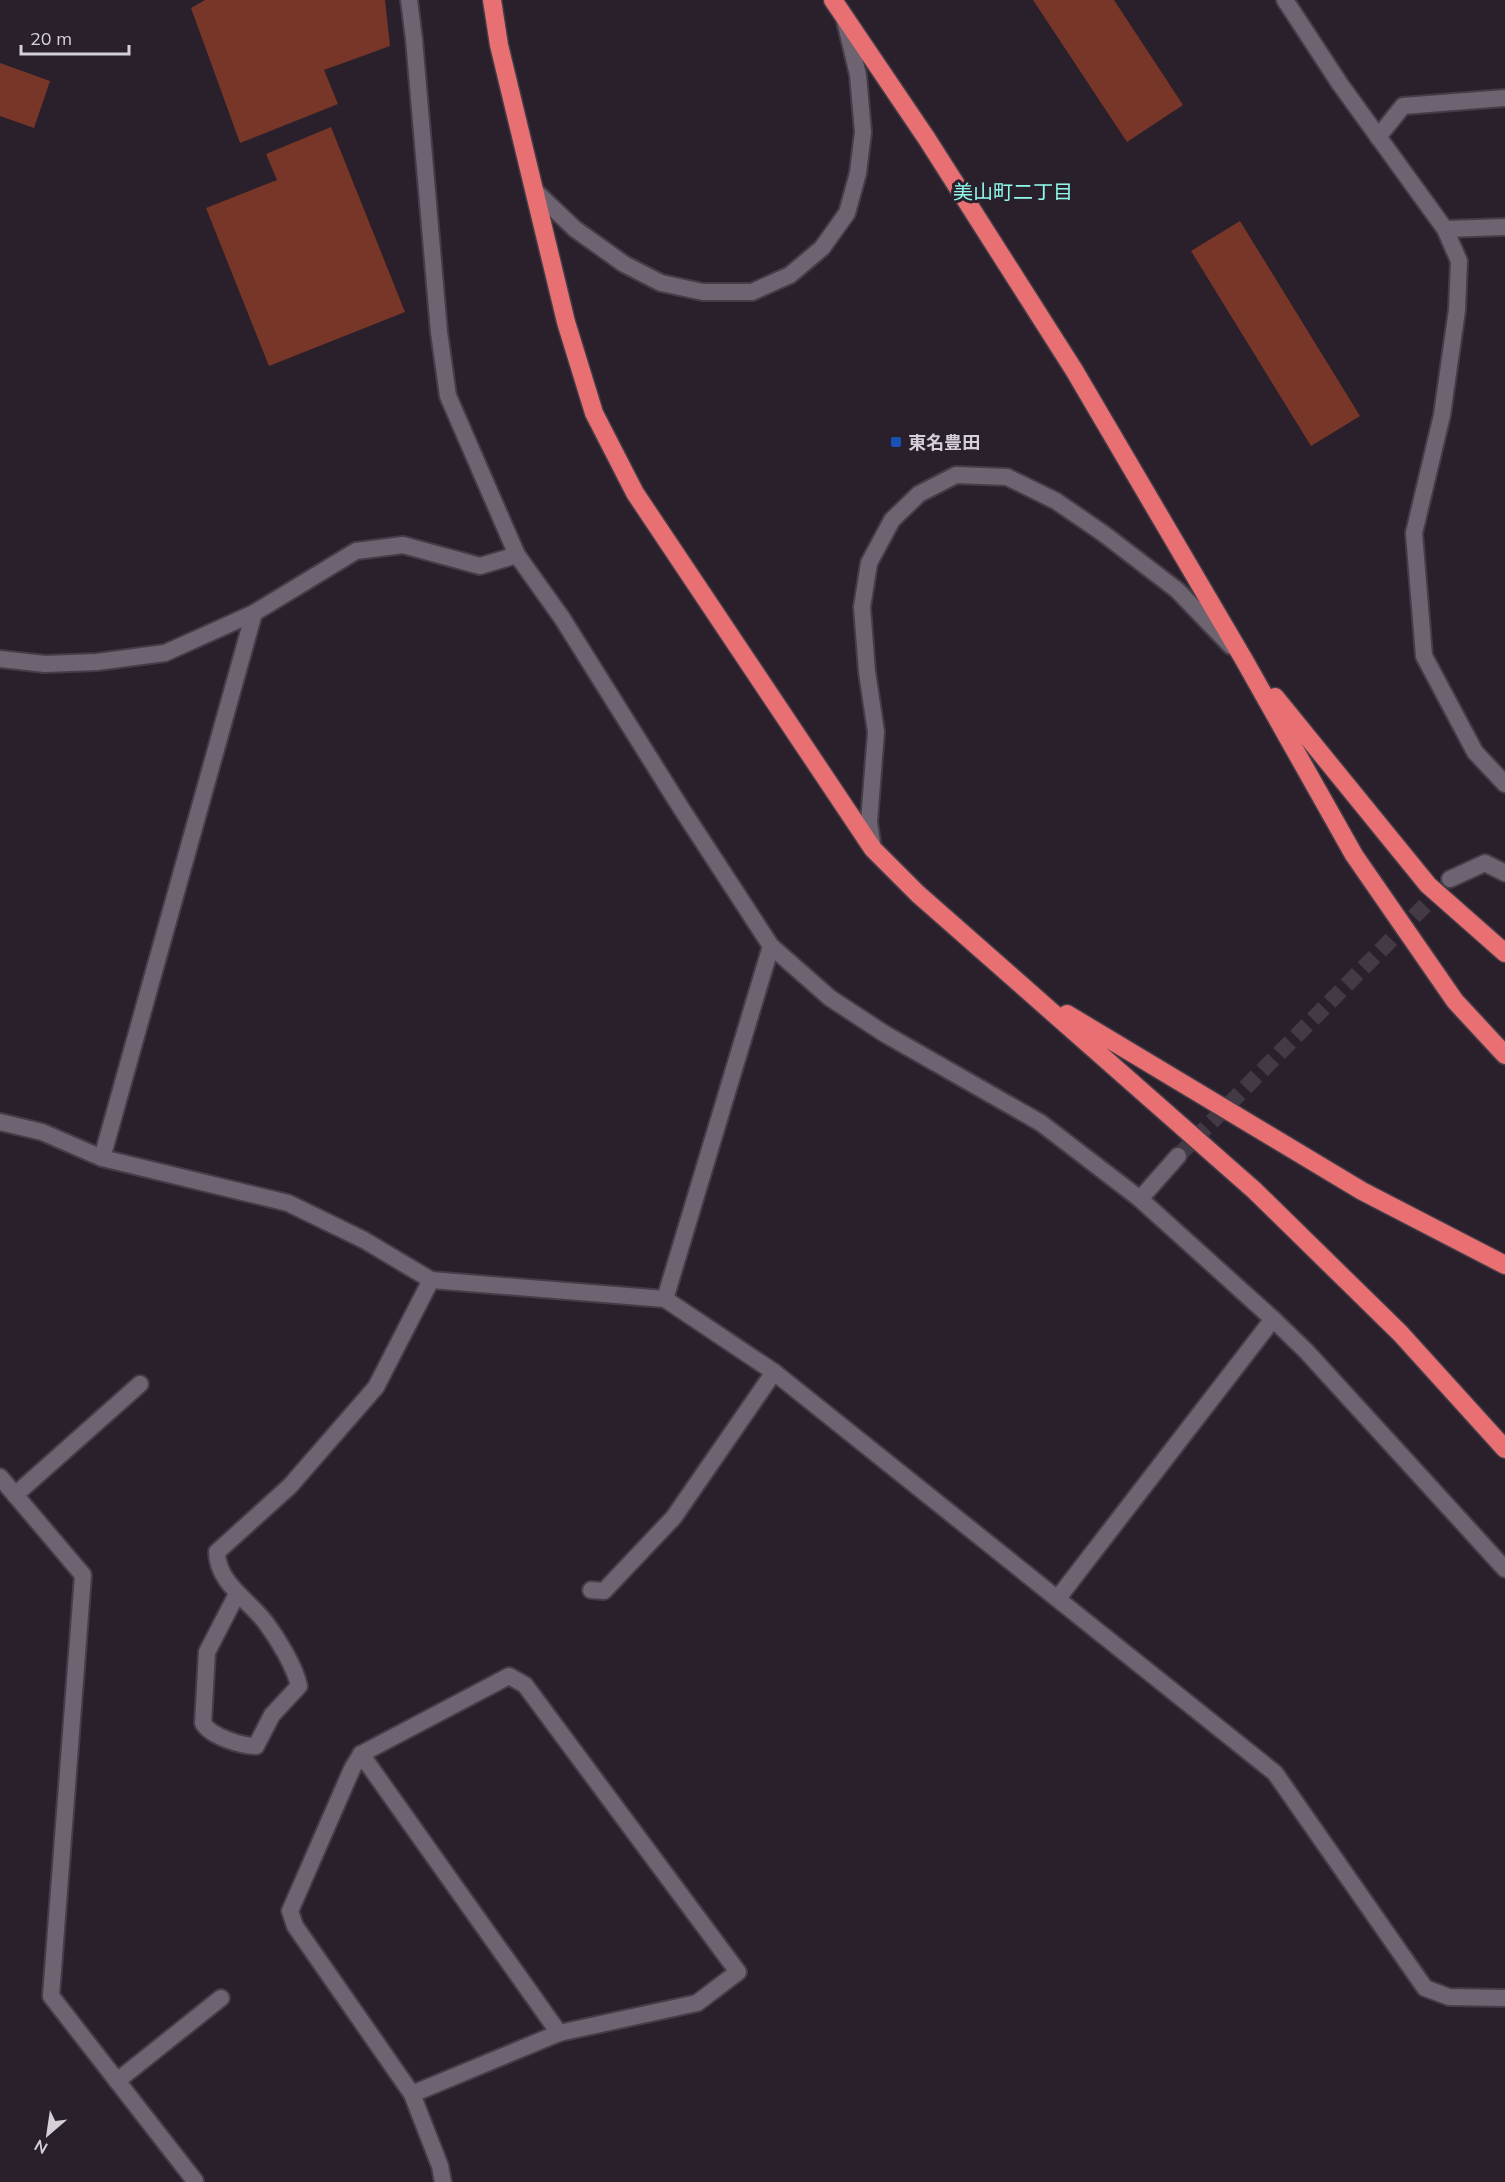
<svg xmlns="http://www.w3.org/2000/svg" width="1505" height="2182" viewBox="0 0 1505 2182" font-family="Mulish,'Noto Sans JP',sans-serif">
<style>
.building{fill:#783628}
.lines{fill:none;stroke-linecap:round;stroke-linejoin:round}
.minor-tunnel{stroke:#433a46;stroke-width:16;stroke-dasharray:16 8;stroke-linecap:butt}
.service-casing{stroke:#443d48;stroke-width:20}
.minor-casing{stroke:#443d48;stroke-width:20}
.motorway-casing{stroke:#443d48;stroke-width:21}
.service{stroke:#6d6371;stroke-width:16}
.minor{stroke:#6d6371;stroke-width:16}
.motorway{stroke:#e86f72;stroke-width:18}
.transit-dot{fill:#1a4fb4;stroke:#29202c;stroke-width:2}
.labels{text-anchor:middle;dominant-baseline:central;stroke-width:6;stroke-linejoin:round;paint-order:stroke}
.poi-label{font-size:18px;font-weight:bold;fill:#d5d0d8;stroke:#29202c;text-anchor:start}
.neighbourhood-label{font-size:20px;fill:#91faec;stroke:#29202c}
</style>
<rect width="100%" height="100%" fill="#29202c"/>
<!-- building -->
<g class="building">
<polygon points="205,0 385,0 390,46 324,70 338,104 240,143 191,8"/>
<polygon points="1033,0 1114,0 1183,105 1127,142"/>
<polygon points="0,63 50,81 34,128 0,116"/>
<polygon points="331,127 405,312 269,366 206,208 277,180 266,154"/>
<polygon points="1240,221 1360,416 1311,446 1191,251"/>
</g>
<g class="lines">
<!-- minor-tunnel -->
<polyline class="minor-tunnel" points="1178,1156 1447,883"/>
<defs>
<g id="service">
<polyline points="534,190 575,229 624,264 661,283 703,292 752,292 790,275 822,248 847,213 858,173 863,132 858,75 845,21"/>
<polyline points="873,849 869,822 876,732 867,672 862,607 869,563 892,520 919,494 956,475 1007,477 1056,501 1104,534 1177,590 1231,646"/>
<polyline points="591,1590 604,1591 674,1517 774,1372"/>
</g>
<g id="minor">
<polyline points="409,0 414,39 439,332 448,396 517,555 562,618 681,808 771,946 830,998 885,1034 1041,1123 1140,1199 1273,1319 1307,1352 1505,1569"/>
<polyline points="1285,0 1340,84 1445,229 1459,261 1457,310 1442,415 1414,533 1424,656 1475,752 1505,784"/>
<polyline points="1378,137 1403,106 1505,98"/>
<polyline points="1445,229 1505,227"/>
<polyline points="0,659 45,664 97,662 165,653 254,613 356,551 403,545 480,566 517,555"/>
<polyline points="1450,879 1485,863 1505,873"/>
<polyline points="0,1122 42,1132 102,1158 288,1203 364,1240 431,1280 665,1299 774,1372 1275,1773 1425,1988 1449,1997 1505,1998"/>
<polyline points="102,1158 254,613"/>
<polyline points="1140,1199 1178,1156"/>
<polyline points="665,1299 771,946"/>
<polyline points="0,1477 83,1575 51,1996 195,2181 194,2182"/>
<polyline points="15,1495 140,1384"/>
<path d="M237,1594L207,1652L203,1723C210,1736 241,1746 256,1746L272,1715L299,1686C295,1667 278,1639 266,1623C250,1601 217,1583 217,1552L290,1486L376,1387L431,1280"/>
<polyline points="1058,1598 1273,1319"/>
<polyline points="361,1754 559,2033"/>
<polyline points="117,2081 221,1998"/>
<polyline points="412,2094 559,2033 697,2003 738,1972 525,1685 509,1676 361,1754 352,1769 290,1911 295,1926 412,2094 440,2166 443,2182"/>
</g>
<g id="motorway">
<polyline points="492,0 499,45 566,322 594,413 635,493 873,849 918,894 1254,1190 1400,1333 1505,1449"/>
<polyline points="833,0 927,139 1074,370 1243,658 1354,855 1455,1001 1505,1055"/>
<polyline points="1275,697 1428,885 1505,953"/>
<polyline points="1067,1014 1362,1191 1505,1265"/>
</g>
</defs>
<!-- service casing -->
<use href="#service" class="service-casing"/>
<!-- minor casing -->
<use href="#minor" class="minor-casing"/>
<!-- motorway casing -->
<use href="#motorway" class="motorway-casing"/>
<!-- service -->
<use href="#service" class="service"/>
<!-- minor -->
<use href="#minor" class="minor"/>
<!-- motorway -->
<use href="#motorway" class="motorway"/>
</g>
<!-- markers -->
<rect class="transit-dot" x="890" y="436" width="12" height="12" rx="3"/>
<g class="labels">
<!-- poi labels -->
<g class="poi-label">
<text x="908" y="442">東名豊田</text>
</g>
<!-- neighbourhood labels -->
<g class="neighbourhood-label">
<text x="1013" y="191">美山町二丁目</text>
</g>
</g>
<!-- north arrow -->
<g transform="translate(48 2134) rotate(209)" stroke="#29202c" stroke-width="4.5" paint-order="stroke">
<path d="M0-4.5L10 22L0 15L-10 22Z" fill="#d5d0d8"/>
<text y="-9" font-size="16" font-weight="bold" text-anchor="middle" fill="#d5d0d8">N</text>
</g>
<!-- scale -->
<path d="M21 45v9h108v-9" fill="none" stroke="#d5d0d8" stroke-width="3"/>
<text x="30" y="45" font-size="18" fill="#d5d0d8" stroke="#29202c" stroke-width="4.5" paint-order="stroke">20 m</text>
</svg>
